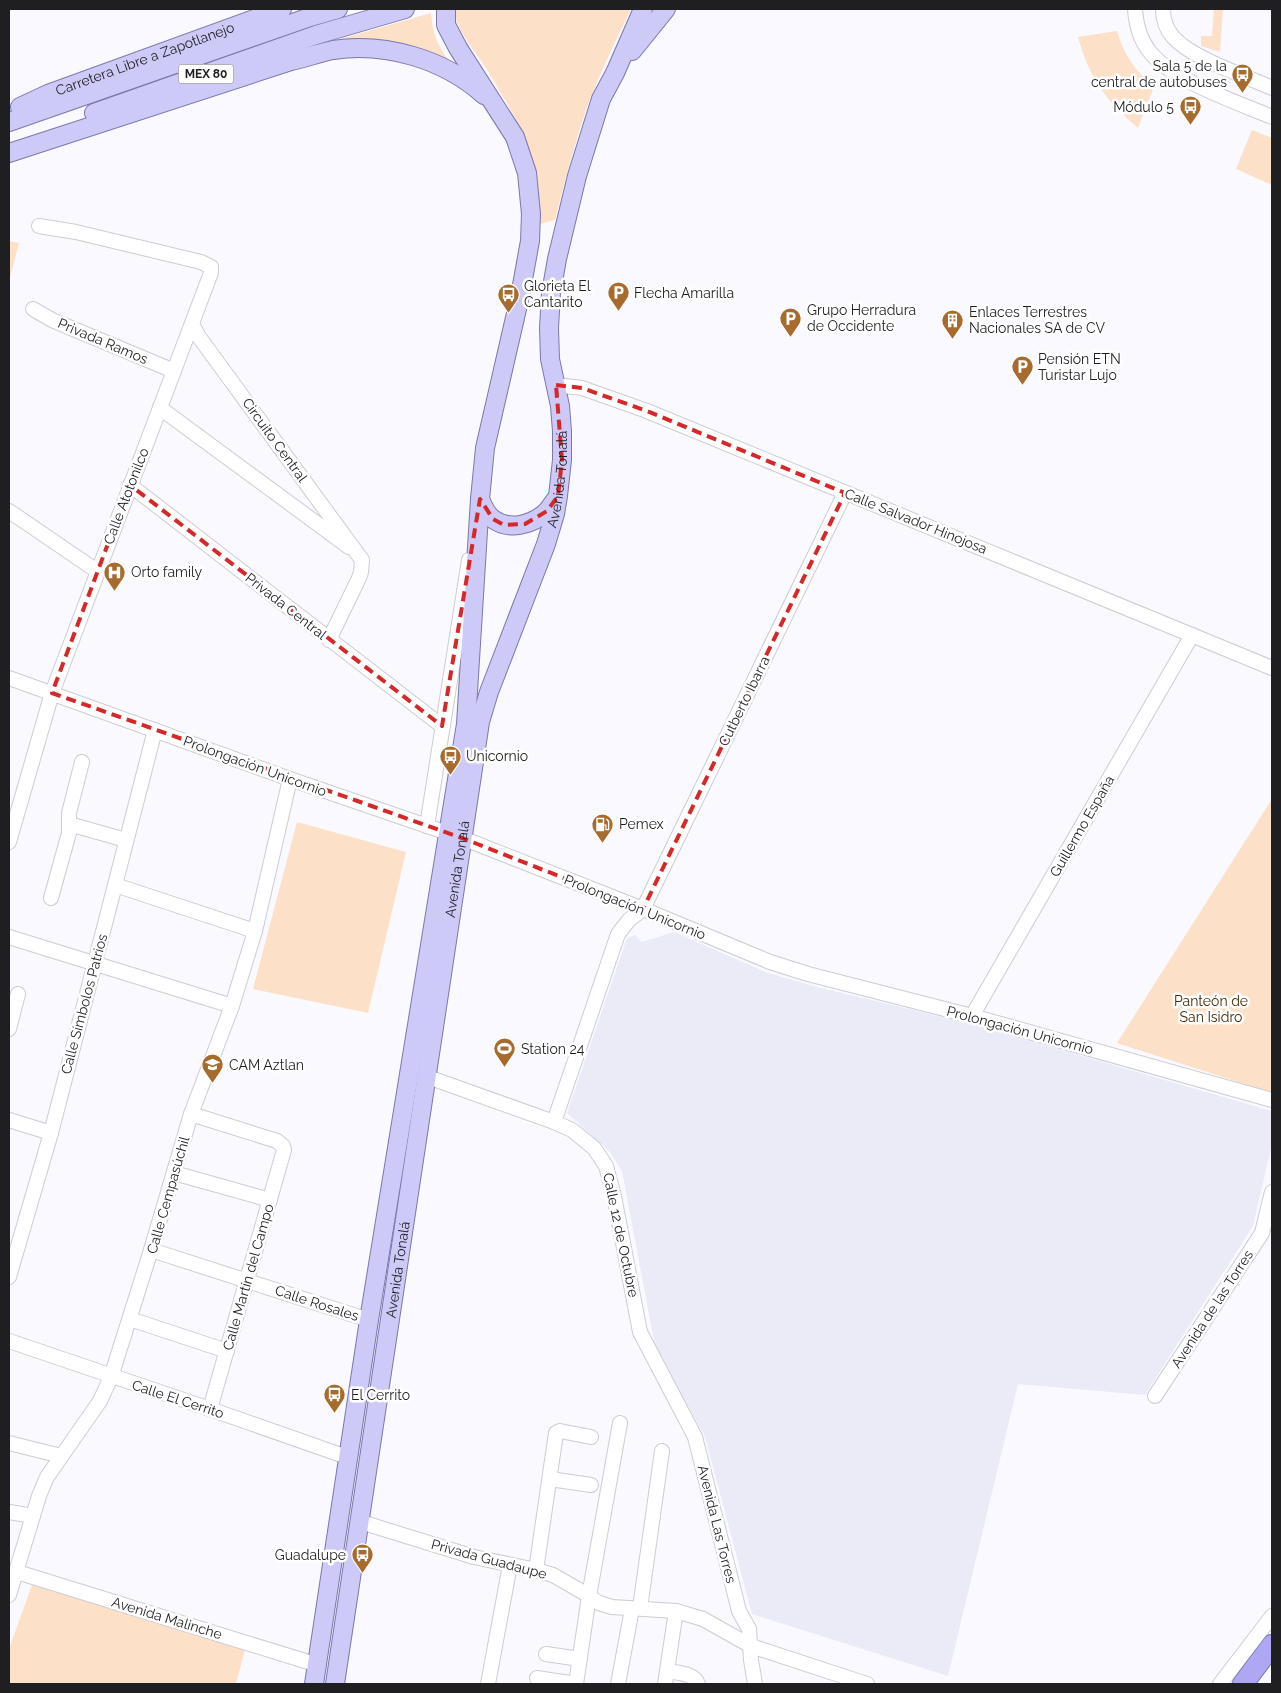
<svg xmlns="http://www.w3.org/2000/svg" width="1281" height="1693" viewBox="0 0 1281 1693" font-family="Raleway,sans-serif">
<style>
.built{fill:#ebebf8}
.green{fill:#fce0c7}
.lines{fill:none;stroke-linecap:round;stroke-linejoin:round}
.minor-casing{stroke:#ccccd5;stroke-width:16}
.major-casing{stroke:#7b77aa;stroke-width:20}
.highway-casing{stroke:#7b77aa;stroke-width:22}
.minor{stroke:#fff;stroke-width:14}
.major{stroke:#cecaf8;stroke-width:18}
.highway{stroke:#ada7f4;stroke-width:20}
.marked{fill:none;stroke:#d62828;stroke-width:4;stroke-dasharray:10 6;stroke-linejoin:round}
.labels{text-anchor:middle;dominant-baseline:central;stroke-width:5;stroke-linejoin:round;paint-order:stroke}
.shield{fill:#fff;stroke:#626264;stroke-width:1}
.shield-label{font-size:12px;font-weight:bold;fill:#1f1f22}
.street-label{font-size:14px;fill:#1f1f22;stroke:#fff}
.poi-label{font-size:14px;fill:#1f1f22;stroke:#fff;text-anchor:start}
.park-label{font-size:14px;fill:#472a09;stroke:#fff}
</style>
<rect width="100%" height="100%" fill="#f9f9ff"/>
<!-- built -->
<polygon class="built" points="674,932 768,973 821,988 968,1023 1272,1111 1272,1144 1253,1226 1145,1395 1018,1384 948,1676 752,1614 705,1437 655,1346 622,1171 609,1151 567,1113 627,938 635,935 642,942"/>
<!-- green -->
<g class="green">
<path d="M454,9H631C615,42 599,75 586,110C574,146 564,183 555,220L540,224L534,169L516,119L488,71L465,38L457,23Z"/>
<polygon points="1214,9 1223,9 1220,52 1201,46 1201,36 1212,36"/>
<path d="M431,13C433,36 438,46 451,64L338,45L337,40Z"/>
<path d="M1117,31C1124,55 1135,71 1154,87L1138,128C1105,99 1090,80 1078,37Z"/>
<polygon points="1252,130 1272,138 1272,185 1236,169"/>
<polygon points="9,241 19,243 9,281"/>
<polygon points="1272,799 1272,1093 1117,1043"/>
<polygon points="297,822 406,852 368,1013 253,989"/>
<polygon points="32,1585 245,1649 236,1684 9,1684 9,1649"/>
</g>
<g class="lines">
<defs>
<g id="minor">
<path d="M1135,9C1136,24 1140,40 1150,52C1171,80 1239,103 1272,117"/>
<path d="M1163,9C1163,19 1166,29 1173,37C1191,58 1246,76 1272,88"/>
<polyline points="33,309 52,320 174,371"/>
<polyline points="192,324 199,337 362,560 361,572 359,578 329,640"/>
<polyline points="556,385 582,388 647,411 1272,668"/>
<polyline points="160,408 349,547"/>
<polyline points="130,485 442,726"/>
<polyline points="9,511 97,571"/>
<polyline points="9,678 290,779 462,838 643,909 770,962 808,974 972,1016 1272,1100"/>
<polyline points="69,824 126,840"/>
<polyline points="427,826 469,560"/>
<polyline points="9,842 52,693 211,273 211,267 201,262 76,232 39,226"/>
<polyline points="115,885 255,931"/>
<polyline points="51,898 69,833 69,813 82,762"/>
<polyline points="9,937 232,1006"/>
<polyline points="972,1016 1192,635"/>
<polyline points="9,1029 18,994"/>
<polyline points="425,1076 554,1122 572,1130 594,1148 606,1166 614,1196 640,1332 695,1437 739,1611 749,1629 751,1660 755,1684"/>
<polyline points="191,1114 277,1141 283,1146 284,1150 210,1409"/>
<polyline points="9,1120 51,1133"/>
<polyline points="554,1122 618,934 629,920 643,909 845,493"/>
<polyline points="174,1173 270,1200"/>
<polyline points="151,1250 369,1320"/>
<polyline points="9,1277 51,1133 155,730"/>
<polyline points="130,1319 227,1351"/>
<polyline points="9,1341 210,1409 347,1457"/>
<polyline points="1155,1396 1262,1233 1272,1192"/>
<polyline points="9,1443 61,1456"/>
<polyline points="550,1479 591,1485"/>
<polyline points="9,1512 33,1516"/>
<polyline points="361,1522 474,1557 536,1570 553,1575 586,1594 599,1603 612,1607 676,1611 703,1619 751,1646 867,1684"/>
<polyline points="536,1570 556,1433 560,1431 591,1437"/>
<polyline points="17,1572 318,1665"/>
<polyline points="9,1595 39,1496 47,1477 100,1401 111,1377 151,1250 191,1114 232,1006 255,931 290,779"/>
<polyline points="640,1608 662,1451"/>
<polyline points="546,1654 580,1659"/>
<path d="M667,1671C677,1673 695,1673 698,1684"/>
<polyline points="537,1678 576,1684"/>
<polyline points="488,1684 510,1565"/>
<polyline points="576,1684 589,1596 620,1423"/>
<polyline points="618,1684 632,1609"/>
<polyline points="665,1684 676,1611"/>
<polyline points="1220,1684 1272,1616"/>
</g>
<g id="major">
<polyline points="632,51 666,9"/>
<path id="s1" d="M20,107L48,94L282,9"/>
<polyline points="94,113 316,35 405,9"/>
<polyline points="9,122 310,17 338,9"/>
<path d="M9,153L291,61C305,58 319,53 333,50C385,42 444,59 484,95"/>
<path d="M480,499C483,506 486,514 493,519C509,531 533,525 547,511C551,507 553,502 557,498"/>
<polyline points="314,1684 369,1320 466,724 480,499 485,448 520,296 530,241 531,214 527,173 515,137 458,48 446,25 446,9"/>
<path id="s2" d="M335,1684C386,1364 429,1042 480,722L489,692L546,544L555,514L558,496L562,460V431L560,406L550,359L549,328L551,293L557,259L577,176L601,99L615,73L643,9"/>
</g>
<polyline id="highway" points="1243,1684 1272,1645"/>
</defs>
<!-- minor casing -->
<use href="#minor" class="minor-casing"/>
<!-- major casing -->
<use href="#major" class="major-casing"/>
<!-- highway casing -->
<use href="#highway" class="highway-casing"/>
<!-- minor -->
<use href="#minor" class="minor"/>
<!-- major -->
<use href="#major" class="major"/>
<!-- highway -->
<use href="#highway" class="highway"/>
</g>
<!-- marked area -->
<path class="marked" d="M556,385L582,388L647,411L845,493L643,909L462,838L52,693L130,485L442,726L480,499L493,519L504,525L525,524L547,511L558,496L562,460Z"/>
<!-- icons -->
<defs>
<symbol id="bus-pin" viewBox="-11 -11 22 30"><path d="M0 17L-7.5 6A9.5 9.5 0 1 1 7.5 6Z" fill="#a76c2d" stroke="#fff"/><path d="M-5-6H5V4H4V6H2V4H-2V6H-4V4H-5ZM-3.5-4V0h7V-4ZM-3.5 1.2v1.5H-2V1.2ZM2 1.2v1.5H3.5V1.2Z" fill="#fff"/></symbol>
<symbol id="parking-pin" viewBox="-11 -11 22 30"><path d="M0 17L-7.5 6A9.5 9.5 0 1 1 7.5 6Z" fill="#a76c2d" stroke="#fff"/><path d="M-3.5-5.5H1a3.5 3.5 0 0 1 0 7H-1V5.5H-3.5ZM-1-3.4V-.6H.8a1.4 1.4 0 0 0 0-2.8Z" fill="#fff"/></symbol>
<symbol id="building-pin" viewBox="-11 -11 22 30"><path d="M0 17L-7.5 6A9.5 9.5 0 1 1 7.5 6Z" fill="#a76c2d" stroke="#fff"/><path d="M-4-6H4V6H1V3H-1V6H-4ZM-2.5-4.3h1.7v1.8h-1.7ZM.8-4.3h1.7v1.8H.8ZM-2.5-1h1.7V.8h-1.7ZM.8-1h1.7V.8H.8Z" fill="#fff"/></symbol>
<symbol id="hospital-pin" viewBox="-11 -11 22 30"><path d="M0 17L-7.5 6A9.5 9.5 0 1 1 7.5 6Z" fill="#a76c2d" stroke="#fff"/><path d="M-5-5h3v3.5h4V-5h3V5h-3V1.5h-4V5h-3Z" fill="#fff"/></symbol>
<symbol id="fuel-pin" viewBox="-11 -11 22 30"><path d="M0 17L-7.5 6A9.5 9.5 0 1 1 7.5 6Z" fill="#a76c2d" stroke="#fff"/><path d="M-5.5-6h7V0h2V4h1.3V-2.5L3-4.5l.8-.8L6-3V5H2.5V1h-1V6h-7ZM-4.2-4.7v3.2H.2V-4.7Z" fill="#fff"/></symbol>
<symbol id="stadium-pin" viewBox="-11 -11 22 30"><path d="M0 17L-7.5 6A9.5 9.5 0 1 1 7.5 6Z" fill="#a76c2d" stroke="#fff"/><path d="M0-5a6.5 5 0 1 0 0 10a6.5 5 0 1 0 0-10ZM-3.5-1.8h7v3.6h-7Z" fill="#fff"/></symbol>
<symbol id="school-pin" viewBox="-11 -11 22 30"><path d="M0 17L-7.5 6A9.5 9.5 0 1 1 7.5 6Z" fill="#a76c2d" stroke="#fff"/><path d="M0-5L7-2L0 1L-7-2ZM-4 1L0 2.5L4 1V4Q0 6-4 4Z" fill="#fff"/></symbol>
</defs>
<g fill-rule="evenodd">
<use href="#bus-pin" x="1230" y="62" width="25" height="34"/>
<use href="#bus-pin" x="1178" y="94" width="25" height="34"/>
<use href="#parking-pin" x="606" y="280" width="25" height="34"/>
<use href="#bus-pin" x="496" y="282" width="25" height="34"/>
<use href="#parking-pin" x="778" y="306" width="25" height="34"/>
<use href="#building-pin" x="940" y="308" width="25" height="34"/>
<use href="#parking-pin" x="1010" y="354" width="25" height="34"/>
<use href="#hospital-pin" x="102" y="560" width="25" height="34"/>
<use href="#bus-pin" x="438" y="744" width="25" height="34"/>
<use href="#fuel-pin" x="590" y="812" width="25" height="34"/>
<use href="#stadium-pin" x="492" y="1036" width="25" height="34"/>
<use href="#school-pin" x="200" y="1052" width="25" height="34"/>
<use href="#bus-pin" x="322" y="1382" width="25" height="34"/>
<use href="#bus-pin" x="350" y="1542" width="25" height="34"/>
</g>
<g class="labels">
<!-- shield labels -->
<rect class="shield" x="178.5" y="64.5" width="55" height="19" rx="4"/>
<g class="shield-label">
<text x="206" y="74">MEX 80</text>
</g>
<!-- street labels -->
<g class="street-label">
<text stroke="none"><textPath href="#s1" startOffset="134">Carretera Libre a Zapotlanejo</textPath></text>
<text transform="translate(103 341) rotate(23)">Privada Ramos</text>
<text transform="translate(275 440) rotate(54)">Circuito Central</text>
<text stroke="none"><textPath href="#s2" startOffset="1229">Avenida Tonalá</textPath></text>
<text transform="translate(126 496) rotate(-69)">Calle Atotonilco</text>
<text transform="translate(916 521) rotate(22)">Calle Salvador Hinojosa</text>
<text transform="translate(286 606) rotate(38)">Privada Central</text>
<text transform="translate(744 701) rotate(-64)">Cutberto Ibarra</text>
<text transform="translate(255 766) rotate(20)">Prolongación Unicornio</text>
<text transform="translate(1082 826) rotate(-60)">Guillermo España</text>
<text stroke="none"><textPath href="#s2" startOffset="824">Avenida Tonalá</textPath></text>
<text transform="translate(635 907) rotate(22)">Prolongación Unicornio</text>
<text transform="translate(84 1004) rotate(-75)">Calle Símbolos Patrios</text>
<text transform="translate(1020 1030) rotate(15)">Prolongación Unicornio</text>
<text transform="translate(168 1195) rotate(-74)">Calle Cempasúchil</text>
<text transform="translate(621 1235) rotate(78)">Calle 12 de Octubre</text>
<text stroke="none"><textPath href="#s2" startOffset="419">Avenida Tonalá</textPath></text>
<text transform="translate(248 1277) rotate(-74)">Calle Martín del Campo</text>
<text transform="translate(317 1303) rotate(18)">Calle Rosales</text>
<text transform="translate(1212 1309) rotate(-57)">Avenida de las Torres</text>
<text transform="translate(178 1399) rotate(18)">Calle El Cerrito</text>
<text transform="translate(717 1524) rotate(76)">Avenida Las Torres</text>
<text transform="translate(489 1559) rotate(15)">Privada Guadaupe</text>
<text transform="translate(167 1618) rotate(17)">Avenida Malinche</text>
</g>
<!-- poi labels -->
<g class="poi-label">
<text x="1227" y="66" text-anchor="end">Sala 5 de la<tspan x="1227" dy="16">central de autobuses</tspan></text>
<text x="1174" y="107" text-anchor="end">Módulo 5</text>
<text x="524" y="286">Glorieta El<tspan x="524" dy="16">Cantarito</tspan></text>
<text x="634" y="293">Flecha Amarilla</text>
<text x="807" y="310">Grupo Herradura<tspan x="807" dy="16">de Occidente</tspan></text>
<text x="969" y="312">Enlaces Terrestres<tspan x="969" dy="16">Nacionales SA de CV</tspan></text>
<text x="1038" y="359">Pensión ETN<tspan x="1038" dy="16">Turistar Lujo</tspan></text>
<text x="131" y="572">Orto family</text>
<text x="466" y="756">Unicornio</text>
<text x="619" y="824">Pemex</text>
<text x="521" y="1049">Station 24</text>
<text x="229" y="1065">CAM Aztlan</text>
<text x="351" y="1395">El Cerrito</text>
<text x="346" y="1555" text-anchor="end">Guadalupe</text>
</g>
<!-- park labels -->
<g class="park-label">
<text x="1211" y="1001">Panteón de<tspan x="1211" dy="16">San Isidro</tspan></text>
</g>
</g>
<!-- border -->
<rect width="1281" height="1693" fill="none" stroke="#1f1f22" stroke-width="20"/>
</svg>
